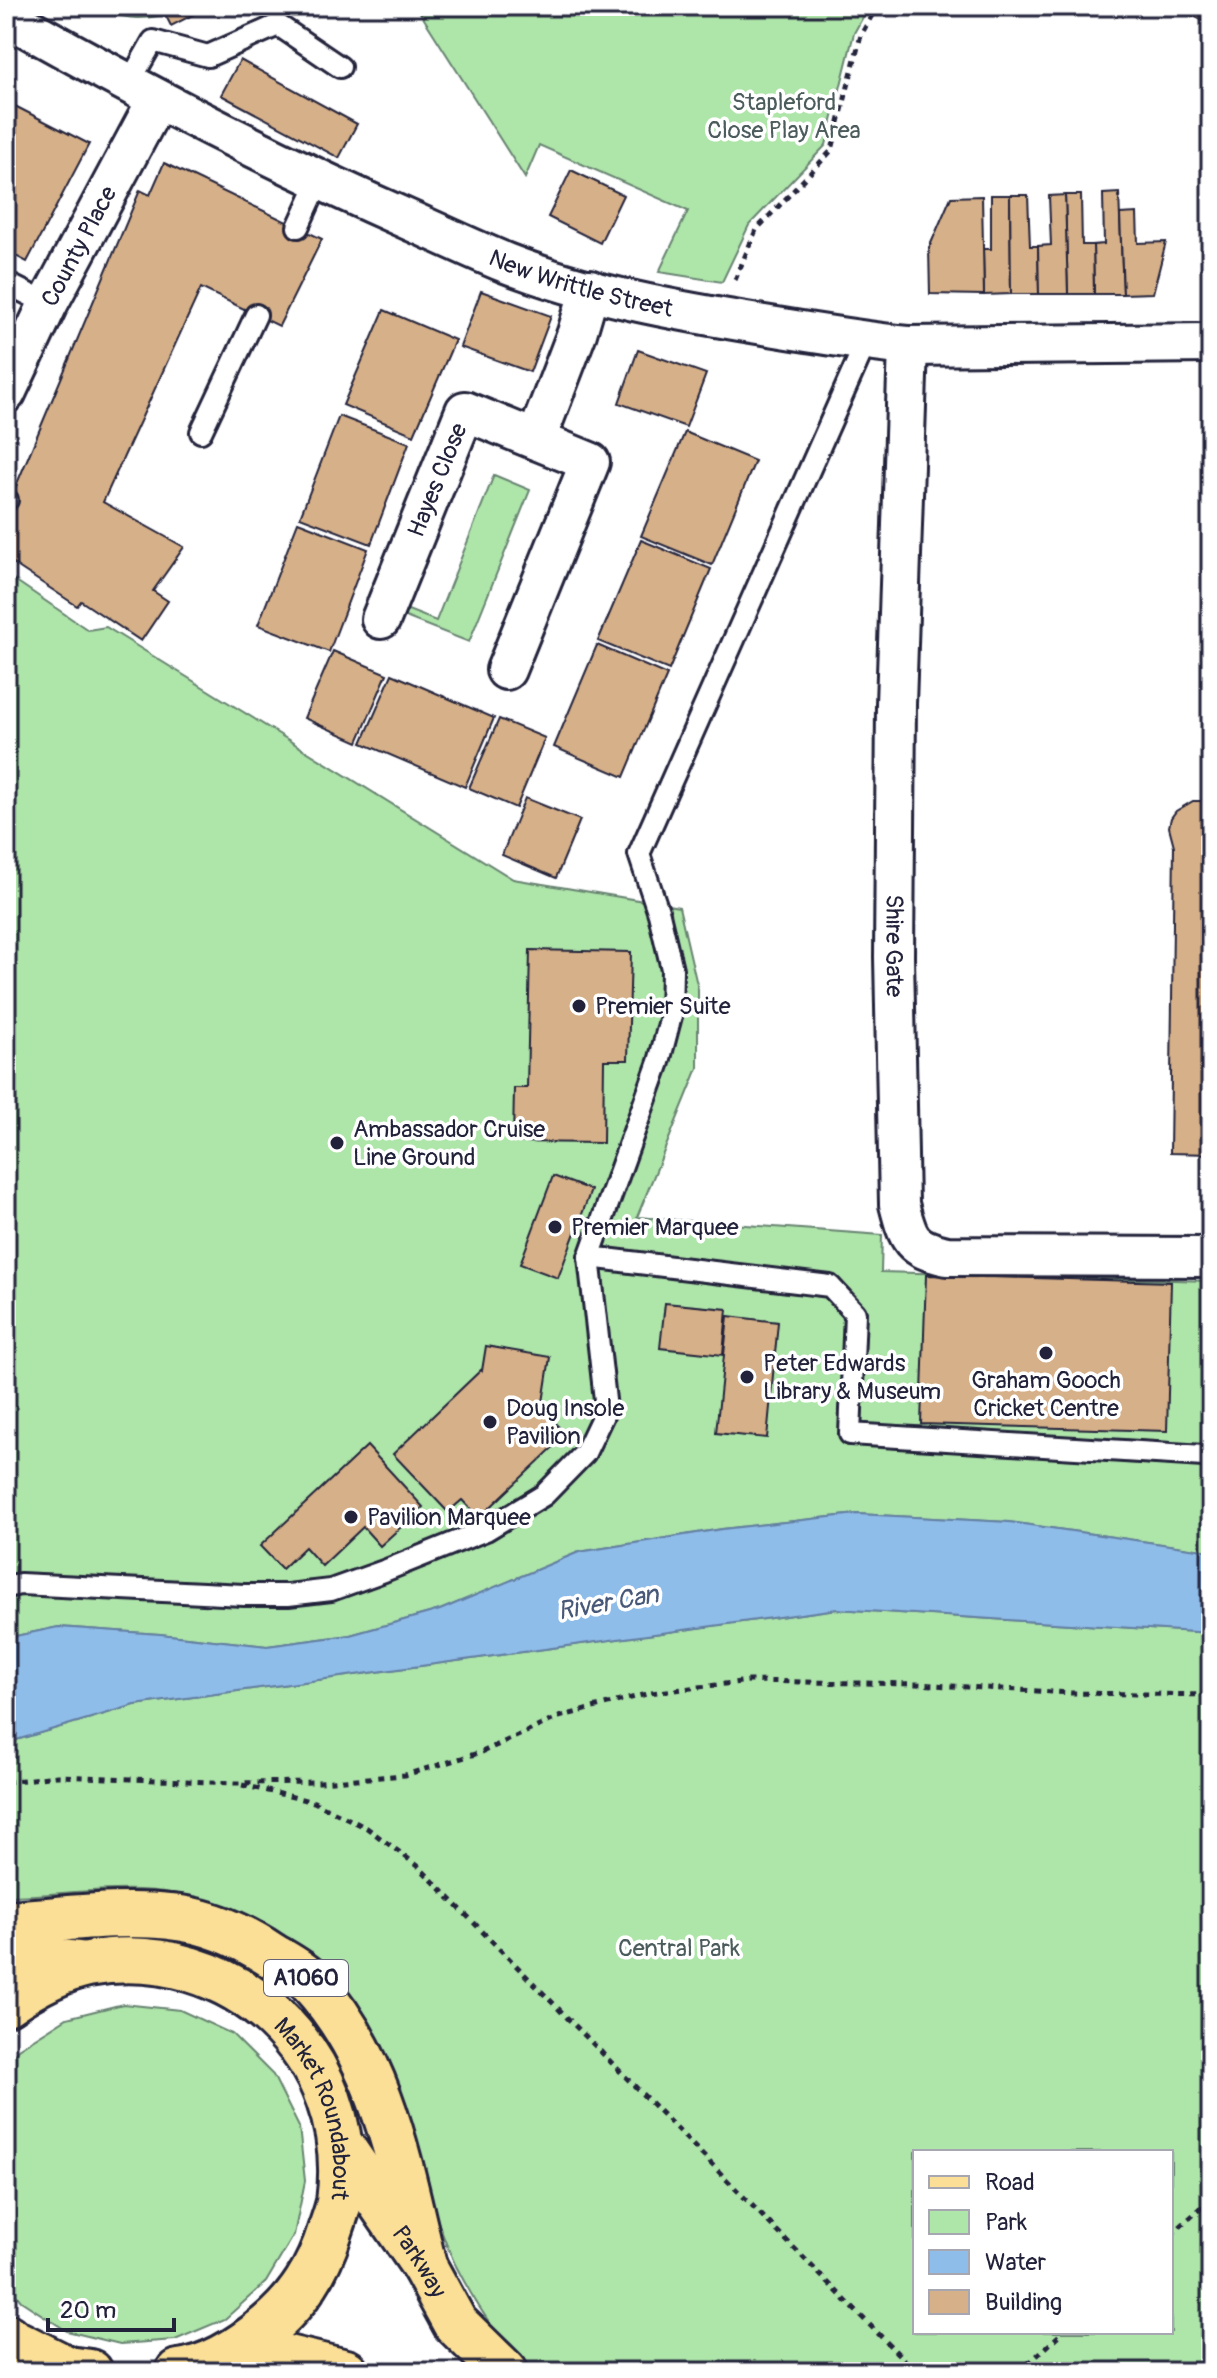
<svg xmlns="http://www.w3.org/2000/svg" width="1217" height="2378" viewBox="0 0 1217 2378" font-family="Pangolin,sans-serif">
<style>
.green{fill:#aee5a9;stroke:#688472;stroke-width:2;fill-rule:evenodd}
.water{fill:#8fbde9;stroke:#637fa3;stroke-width:2}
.building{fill:#d6b088;stroke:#22223b;stroke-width:2}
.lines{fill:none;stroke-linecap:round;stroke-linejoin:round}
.service-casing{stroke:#22223b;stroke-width:26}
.minor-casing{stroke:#22223b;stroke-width:44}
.primary-casing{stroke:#22223b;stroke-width:50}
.path{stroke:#22223b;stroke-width:5;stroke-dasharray:6 6;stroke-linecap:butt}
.service{stroke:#fff;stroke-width:20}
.minor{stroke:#fff;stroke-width:38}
.primary{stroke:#fbdf96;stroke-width:44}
.poi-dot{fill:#22223b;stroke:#fff;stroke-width:3}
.labels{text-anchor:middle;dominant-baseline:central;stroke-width:7;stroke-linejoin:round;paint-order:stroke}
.shield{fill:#fff;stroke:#646476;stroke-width:2}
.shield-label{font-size:22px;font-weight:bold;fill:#22223b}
.park-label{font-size:24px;fill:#4c5c5c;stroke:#fff}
.street-label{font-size:24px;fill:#22223b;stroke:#fff}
.poi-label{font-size:24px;fill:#22223b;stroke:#fff;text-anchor:start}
.water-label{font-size:26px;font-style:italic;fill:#485878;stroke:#fff}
</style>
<rect width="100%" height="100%" fill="#fff"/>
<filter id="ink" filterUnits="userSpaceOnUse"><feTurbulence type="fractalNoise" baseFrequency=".0125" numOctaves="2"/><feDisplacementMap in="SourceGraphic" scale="16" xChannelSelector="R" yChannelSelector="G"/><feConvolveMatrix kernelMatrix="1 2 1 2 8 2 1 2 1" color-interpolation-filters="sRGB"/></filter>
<g filter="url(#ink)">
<!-- green -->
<g class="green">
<path d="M101,6H159L163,15C140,20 120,20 101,6Z"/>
<polygon points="422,6 869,6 854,33 826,145 749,225 722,282 659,272 688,211 539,145 525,178 419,11"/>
<polygon points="494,475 530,490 469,642 400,615 403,608 436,621"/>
<polygon points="6,574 88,630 106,627 513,879 679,907 698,989 698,1068 637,1217 882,1235 881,1272 1211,1281 1211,1551 1009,1522 857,1514 722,1529 579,1552 440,1610 350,1635 267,1646 160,1634 59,1627 6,1638"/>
<path d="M837,1609L1211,1633V2372H538C530,2367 519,2363 513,2356C507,2351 503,2343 499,2336C482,2313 468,2290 455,2264C428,2207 419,2144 397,2085C384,2049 365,2009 338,1980C288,1927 212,1892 139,1890C94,1888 51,1896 6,1896V1743L135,1705ZM915,2152H1171V2332H915Z"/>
<polygon points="123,2004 180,2010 232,2034 273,2075 299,2127 305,2181 294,2235 266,2282 225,2319 175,2340 120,2344 67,2331 21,2301 6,2283 6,2065 18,2049 67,2018"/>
</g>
<!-- water -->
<polygon class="water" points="857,1514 1009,1522 1211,1551 1211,1633 837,1609 135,1705 6,1743 6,1638 58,1627 160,1634 267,1646 350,1635 440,1610 579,1552 722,1529"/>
<!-- building -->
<g class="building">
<polygon points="161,6 210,6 171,26"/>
<polygon points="1175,6 1211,6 1211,25"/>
<polygon points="240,60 357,124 339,158 221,95"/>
<polygon points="13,105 89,144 27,262 6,251 6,118"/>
<polygon points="164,163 322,239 279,326 201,288 103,502 184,547 153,591 168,601 141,641 81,601 77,606 6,559 6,501 16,486 140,190 150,195"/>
<polygon points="571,170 623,195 600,243 548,217"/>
<polygon points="1119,193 1123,294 1094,294 1093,245 1104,244 1103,194"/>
<polygon points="991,195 1010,195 1011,294 984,295 983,249 991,249"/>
<polygon points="1010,195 1028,195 1030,246 1038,246 1039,294 1011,294"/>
<polygon points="1065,195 1081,195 1082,245 1093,245 1094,294 1068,294"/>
<polygon points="1065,195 1068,294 1039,294 1038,246 1051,245 1049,196"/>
<polygon points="982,196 984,295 930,294 929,248 951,197"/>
<polygon points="1137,213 1138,243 1166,242 1153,293 1123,294 1120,214"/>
<polygon points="481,291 551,316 530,372 460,347"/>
<polygon points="384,310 455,340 414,435 343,405"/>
<polygon points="638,350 706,374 686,427 619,403"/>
<polygon points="339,416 409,443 371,544 300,517"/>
<polygon points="685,432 755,461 712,565 641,536"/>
<polygon points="298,522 368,549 329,652 258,625"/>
<polygon points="641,540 711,569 669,670 598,641"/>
<polygon points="597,645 667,675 624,777 554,747"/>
<polygon points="333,651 387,674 358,742 304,718"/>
<polygon points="392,674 494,718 465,787 362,743"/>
<polygon points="499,719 545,738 516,808 469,788"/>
<polygon points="525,798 580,820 556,878 502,855"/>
<polygon points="1193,801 1202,801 1211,804 1211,1154 1170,1153 1174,846 1169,827 1171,818 1176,811"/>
<polygon points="530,950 631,952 628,1060 604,1060 603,1143 513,1142 514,1088 527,1088"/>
<polygon points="553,1176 591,1190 558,1278 520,1264"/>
<polygon points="926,1275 1171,1282 1167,1431 921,1424"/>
<polygon points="665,1303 727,1309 723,1355 660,1348"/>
<polygon points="728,1316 778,1322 767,1438 716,1433"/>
<polygon points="486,1346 550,1357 542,1409 566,1435 479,1518 462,1500 448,1512 393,1454 481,1370 482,1371"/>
<polygon points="367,1446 423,1507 380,1546 363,1527 322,1566 305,1547 282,1569 260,1546"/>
</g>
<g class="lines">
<defs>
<g id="service">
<polyline points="128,85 153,41 208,56 278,25 340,67"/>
<polyline points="298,227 319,181"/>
<polyline points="6,283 48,304"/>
<polyline points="866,342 639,854 659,914 672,969 671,1016 659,1062 589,1257 830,1286 855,1313 850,1434 1204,1456"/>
<polyline points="201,432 256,315"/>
<polyline points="6,499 7,500"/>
<polyline points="6,1587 20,1584 244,1595 288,1595 331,1590 384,1571 486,1530 544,1495 585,1453 606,1409 589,1257"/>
</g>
<g id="minor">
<path id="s1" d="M6,16C138,91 272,160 411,221C443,235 474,250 506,263C588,295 677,311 764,325C812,333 860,341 908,346L1211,343"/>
<path id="s2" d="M908,346L896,704L894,957L899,1204C908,1239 910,1248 947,1256L1211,1257"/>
<path id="s3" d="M6,393L48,304L157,100"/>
<polyline points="536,440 577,333 590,289"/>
<path id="s4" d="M381,619L465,411L590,462L506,670"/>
</g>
<g id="primary">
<path d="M6,1923C61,1920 115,1911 170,1917C205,1920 241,1935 271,1955C284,1963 300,1971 311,1982C383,2060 400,2166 424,2266"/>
<polyline points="6,1955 79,1964"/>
<path id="s5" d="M6,2003C31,1986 58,1970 88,1964C232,1938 359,2055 339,2202C337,2212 333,2222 330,2231C318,2270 299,2300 268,2326C243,2347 211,2368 178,2372"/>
<path id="s6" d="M340,2144L424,2266L455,2323L505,2372"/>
<polyline points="6,2336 12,2341 68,2369 90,2372"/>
<polyline points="241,2347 346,2372"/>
</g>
</defs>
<!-- service casing -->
<use href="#service" class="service-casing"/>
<!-- minor casing -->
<use href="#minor" class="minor-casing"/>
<!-- primary casing -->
<use href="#primary" class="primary-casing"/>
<!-- path -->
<g class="path">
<polyline points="735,280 756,230 832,150 861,35 877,6"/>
<polyline points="6,1782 57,1776 234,1783 319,1782 405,1775 482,1752 559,1717 650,1693 749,1681 916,1684 1071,1693 1211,1695"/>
<polyline points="242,1785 314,1802 367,1828 418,1866 916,2372"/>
<polyline points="1171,2235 1211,2199"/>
<polyline points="1019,2372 1063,2332"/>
</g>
<!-- service -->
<use href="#service" class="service"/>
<!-- minor -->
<use href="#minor" class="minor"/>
<!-- primary -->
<use href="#primary" class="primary"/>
</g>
</g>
<!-- markers -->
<g class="poi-dot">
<circle cx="579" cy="1006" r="8"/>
<circle cx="337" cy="1143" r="8"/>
<circle cx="555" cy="1227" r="8"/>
<circle cx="1046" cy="1353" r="8"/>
<circle cx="747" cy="1377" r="8"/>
<circle cx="490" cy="1422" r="8"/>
<circle cx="351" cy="1517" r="8"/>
</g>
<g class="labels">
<!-- shield labels -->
<rect class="shield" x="264" y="1960" width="84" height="36" rx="6"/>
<g class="shield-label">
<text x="306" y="1978">A1060</text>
</g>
<!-- park labels -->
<g class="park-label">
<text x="784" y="102">Stapleford<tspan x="784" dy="28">Close Play Area</tspan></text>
<text x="679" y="1948">Central Park</text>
</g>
<!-- street labels -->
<g class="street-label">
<text stroke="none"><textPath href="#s3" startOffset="164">County Place</textPath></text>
<text stroke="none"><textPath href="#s1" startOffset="636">New Writtle Street</textPath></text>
<text stroke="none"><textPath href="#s4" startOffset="150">Hayes Close</textPath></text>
<text stroke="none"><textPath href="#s2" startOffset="600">Shire Gate</textPath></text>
<text stroke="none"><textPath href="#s5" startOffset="396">Market Roundabout</textPath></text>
<text stroke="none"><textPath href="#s6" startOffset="142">Parkway</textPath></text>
</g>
<!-- poi labels -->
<g class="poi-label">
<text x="595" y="1006">Premier Suite</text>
<text x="353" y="1129">Ambassador Cruise<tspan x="353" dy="28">Line Ground</tspan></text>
<text x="571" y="1227">Premier Marquee</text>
<text x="763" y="1363">Peter Edwards<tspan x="763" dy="28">Library &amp; Museum</tspan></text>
<text x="1046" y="1380" text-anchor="middle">Graham Gooch<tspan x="1046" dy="28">Cricket Centre</tspan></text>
<text x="506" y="1408">Doug Insole<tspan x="506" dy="28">Pavilion</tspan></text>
<text x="367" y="1517">Pavilion Marquee</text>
</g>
<!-- water labels -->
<g class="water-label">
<text transform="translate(608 1603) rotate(-10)">River Can</text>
</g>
</g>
<!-- margin -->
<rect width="1217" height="2378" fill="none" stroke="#fff" stroke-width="32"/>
<rect x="16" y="16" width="1185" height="2346" fill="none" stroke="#22223b" stroke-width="3" filter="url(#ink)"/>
<!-- legend -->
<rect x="913" y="2150" width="260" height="184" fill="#ffffff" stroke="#a7a7b1" stroke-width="2"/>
<rect x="929" y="2176" width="40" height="12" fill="#fbdf96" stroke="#a7a7b1" stroke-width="2"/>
<text x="985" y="2190" font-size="24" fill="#22223b">Road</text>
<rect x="929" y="2210" width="40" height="24" fill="#aee5a9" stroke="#a7a7b1" stroke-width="2"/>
<text x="985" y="2230" font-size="24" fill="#22223b">Park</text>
<rect x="929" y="2250" width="40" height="24" fill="#8fbde9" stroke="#a7a7b1" stroke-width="2"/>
<text x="985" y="2270" font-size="24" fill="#22223b">Water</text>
<rect x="929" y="2290" width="40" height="24" fill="#d6b088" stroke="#a7a7b1" stroke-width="2"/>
<text x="985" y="2310" font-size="24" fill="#22223b">Building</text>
<!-- scale -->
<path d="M48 2318v12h126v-12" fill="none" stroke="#22223b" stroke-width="4"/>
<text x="60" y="2318" font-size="24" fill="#22223b" stroke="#ffffff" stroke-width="6" paint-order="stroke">20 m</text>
</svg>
